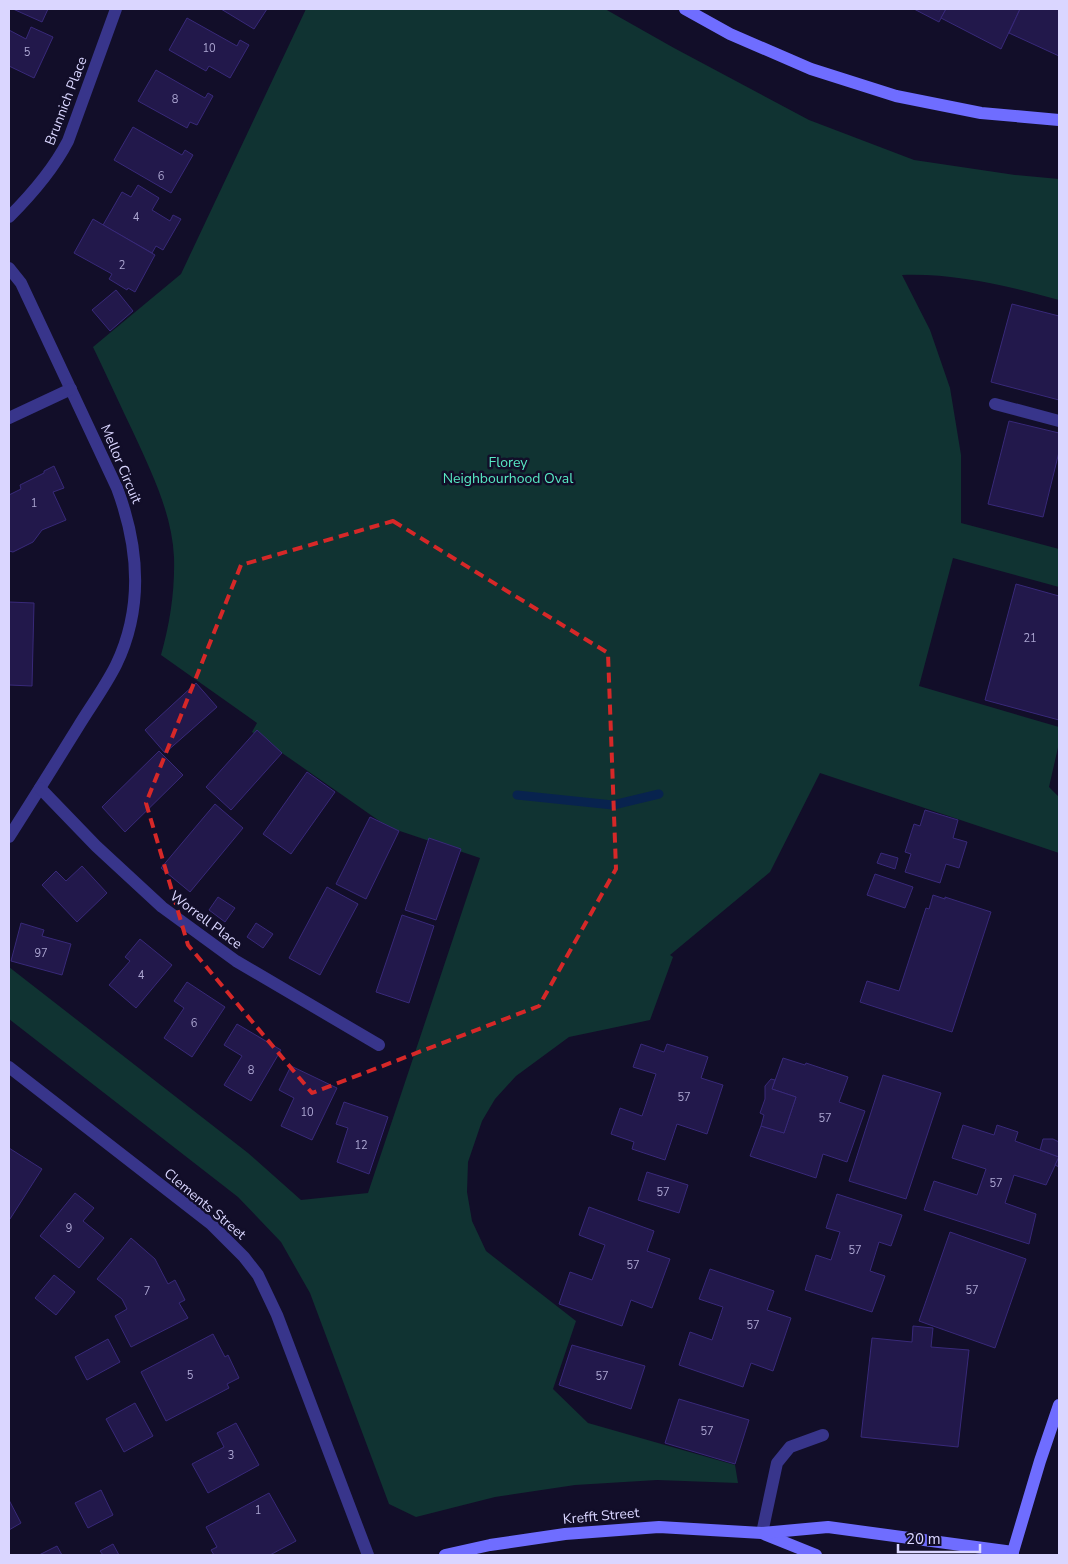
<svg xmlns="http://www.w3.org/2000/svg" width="1068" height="1564" viewBox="0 0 1068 1564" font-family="'Nunito Sans',sans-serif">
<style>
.green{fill:#103332}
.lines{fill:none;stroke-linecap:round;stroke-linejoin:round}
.stream{stroke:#08234e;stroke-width:9}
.building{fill:#22184b;stroke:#382979}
.lane{stroke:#38358b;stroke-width:12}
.street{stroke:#38358b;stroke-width:12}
.secondary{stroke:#6f6dff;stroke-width:12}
.marked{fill:none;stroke:#d62828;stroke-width:4;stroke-dasharray:10 6;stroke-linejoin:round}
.labels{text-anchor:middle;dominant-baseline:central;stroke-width:5;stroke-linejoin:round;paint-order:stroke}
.number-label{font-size:11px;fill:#aca6d2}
.street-label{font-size:14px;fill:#dad6ff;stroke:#120e29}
.park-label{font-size:14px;fill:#58e9c3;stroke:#120e29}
</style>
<rect width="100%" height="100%" fill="#120e29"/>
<!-- green -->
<path class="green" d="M306,9H605L674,48L809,120L914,160L1015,175L1059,179V300C1008,286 955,273 902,275L930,330L950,388L961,455V523L1059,549V587L953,558L919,686L1059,727V743L1049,787L1059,797V853L820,773L770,872L670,955L673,957L650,1020L569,1037L516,1076L495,1099L482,1121L468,1162L467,1192L472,1221L486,1251L576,1321L553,1389L588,1423L735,1465L738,1483L657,1480L575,1485L495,1497L416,1517L389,1504L310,1293L281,1242L238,1197L9,1019V967L248,1153L301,1200L368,1193L480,858L388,827L252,732L257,723L161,655C170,623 175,591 174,557C172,514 152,473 134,434C120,405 107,376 93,347L181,274Z"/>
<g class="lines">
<!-- stream -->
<polyline class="stream" points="517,795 613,805 659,794"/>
</g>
<!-- building -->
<g class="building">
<polygon points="13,9 48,9 42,22"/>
<polygon points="221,9 267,9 254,29"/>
<polygon points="914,9 946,9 939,22"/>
<polygon points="946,9 1020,9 1001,49 941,18"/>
<polygon points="1020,9 1059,9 1059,56 1009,33"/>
<polygon points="187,18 237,46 240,40 249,45 230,78 209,66 206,71 169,50"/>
<polygon points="31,27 53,37 34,78 9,66 9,30 26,39"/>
<polygon points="156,70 205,98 208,93 213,96 197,125 190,122 187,128 138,101"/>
<polygon points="133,127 182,155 185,150 193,155 171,193 114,160"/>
<polygon points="138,185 159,198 152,210 170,221 173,215 181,219 163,250 156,246 152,253 103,225 122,192 131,197"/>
<polygon points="93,219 155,255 135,292 128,288 127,290 109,279 112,274 74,253"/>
<polygon points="116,290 133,311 110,331 92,310"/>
<polygon points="1012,304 1059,316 1059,400 991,382"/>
<polygon points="1009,421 1059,433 1059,452 1043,517 988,504"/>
<polygon points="54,466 64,488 53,492 66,520 42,530 33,542 13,552 9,551 9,495 21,489 20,485 44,473 44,471"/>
<polygon points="1016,584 1059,596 1059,720 985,700"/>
<polygon points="9,602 34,603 32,686 9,685"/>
<polygon points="196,683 217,707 165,753 145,730"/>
<polygon points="257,730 282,753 231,810 206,787"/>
<polygon points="159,751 183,775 125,832 102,807"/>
<polygon points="307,772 335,792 291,854 263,834"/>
<polygon points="215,804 243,828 190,892 161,868"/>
<polygon points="925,810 958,820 953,838 967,842 959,868 946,864 940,883 905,872 911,854 905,852 914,824 920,826"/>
<polygon points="370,817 399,831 366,899 336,884"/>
<polygon points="429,838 461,849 436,920 405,910"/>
<polygon points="881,853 898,858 895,869 877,863"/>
<polygon points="82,866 107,893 77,922 42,885 56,871 66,881"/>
<polygon points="875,874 913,887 905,908 867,895"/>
<polygon points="327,887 358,904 320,975 289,958"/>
<polygon points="933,895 945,899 945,897 991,912 952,1032 860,1002 867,981 899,991 926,908 929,909"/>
<polygon points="218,897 235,908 225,922 209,910"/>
<polygon points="402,915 434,926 409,1003 376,992"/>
<polygon points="21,923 44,930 42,936 71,944 62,975 11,961"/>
<polygon points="256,923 273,934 263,948 247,937"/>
<polygon points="140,939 172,965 136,1008 109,985 130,961 125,957"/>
<polygon points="187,982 225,1007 192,1057 164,1038 184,1008 174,1001"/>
<polygon points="237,1024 281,1050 251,1101 224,1085 242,1056 224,1045"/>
<polygon points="641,1044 664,1052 667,1044 708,1057 701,1078 723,1085 707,1134 677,1124 665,1160 632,1149 634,1142 611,1134 620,1108 642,1116 656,1074 633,1067"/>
<polygon points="783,1058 805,1065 806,1063 848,1077 839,1102 865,1111 847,1162 823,1154 816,1178 750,1156 761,1126 784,1133 796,1097 772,1089"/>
<polygon points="291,1066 337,1088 312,1140 281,1126 294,1098 279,1090"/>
<polygon points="883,1075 941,1093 906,1199 849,1181"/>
<polygon points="771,1079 775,1080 772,1089 796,1097 784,1133 761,1126 764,1115 760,1113 765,1099 765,1086"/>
<polygon points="344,1102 388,1117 369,1174 337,1162 348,1128 336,1124"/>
<polygon points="963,1125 994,1135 997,1125 1018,1132 1015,1141 1059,1157 1046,1185 1014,1175 1005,1203 1036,1214 1029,1244 924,1210 934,1181 977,1195 986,1169 952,1158"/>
<polygon points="1043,1139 1053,1139 1059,1142 1059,1167 1055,1165 1059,1157 1040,1150"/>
<polygon points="9,1148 42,1169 10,1219 9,1218"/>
<polygon points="647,1172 688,1185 679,1213 638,1200"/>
<polygon points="75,1193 94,1208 83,1221 104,1238 79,1268 40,1236"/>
<polygon points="837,1194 902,1215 891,1246 879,1242 870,1271 885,1276 872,1312 805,1290 816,1255 831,1260 840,1232 826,1228"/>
<polygon points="589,1207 654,1231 647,1251 670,1259 652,1308 631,1300 622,1326 559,1304 570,1272 592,1280 605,1245 579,1235"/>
<polygon points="950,1232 1026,1259 995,1348 919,1321"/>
<polygon points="131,1238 155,1259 168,1284 175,1280 185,1300 179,1303 188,1318 131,1347 115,1316 127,1309 122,1299 97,1279"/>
<polygon points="710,1269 774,1291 767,1310 791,1318 773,1371 751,1363 743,1387 679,1365 690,1332 712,1340 723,1307 699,1299"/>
<polygon points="54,1275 75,1292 56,1315 35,1298"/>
<polygon points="913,1326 933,1328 931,1347 969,1350 958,1447 861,1437 872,1338 912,1342"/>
<polygon points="213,1334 225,1357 228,1355 239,1378 227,1384 229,1388 166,1421 141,1372"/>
<polygon points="108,1339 120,1362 87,1380 75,1357"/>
<polygon points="572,1345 645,1366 631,1409 559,1385"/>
<polygon points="679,1399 749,1420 735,1464 665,1443"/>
<polygon points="135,1403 153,1436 124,1452 106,1419"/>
<polygon points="236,1423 259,1465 208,1493 192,1464 224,1447 217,1433"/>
<polygon points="101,1490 113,1515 88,1528 75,1503"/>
<polygon points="269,1493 296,1541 270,1555 214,1555 211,1550 217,1547 206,1527"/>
<polygon points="9,1500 21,1523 9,1530"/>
<polygon points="113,1544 119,1555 103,1555 100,1551"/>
<polygon points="57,1546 62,1555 39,1555"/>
</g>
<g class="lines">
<!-- lane -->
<g class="lane">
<polyline points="995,404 1059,421"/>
<polyline points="762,1533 777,1463 790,1447 823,1435"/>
</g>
<!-- street -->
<g class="street">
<path d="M9,217C32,194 53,170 68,141L116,9"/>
<path d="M9,268L21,283L117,488C139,547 144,607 116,665C105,687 90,707 78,727C55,764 32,801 9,837"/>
<polyline points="9,418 71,389"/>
<polyline points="40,788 96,846 162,907 236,961 379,1045"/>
<polyline points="9,1067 211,1224 244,1257 258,1275 277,1315 368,1555"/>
</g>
<!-- secondary -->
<g class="secondary">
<polyline points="685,9 730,34 811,69 896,96 981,113 1059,120"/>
<polyline points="764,1534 816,1555"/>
<polyline points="445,1555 490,1545 565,1534 659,1527 762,1533 828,1527 1013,1552"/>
<polyline points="1012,1555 1040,1461 1059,1405"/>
</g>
</g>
<!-- marked area -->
<path class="marked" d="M393,521L608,653L616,869L539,1006L312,1093L188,945L146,803L241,565Z"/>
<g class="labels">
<!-- number labels -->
<g class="number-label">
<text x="209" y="48">10</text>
<text x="27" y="52">5</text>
<text x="175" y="99">8</text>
<text x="161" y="176">6</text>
<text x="136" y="217">4</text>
<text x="122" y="265">2</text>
<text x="34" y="503">1</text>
<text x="1030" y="638">21</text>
<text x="41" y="953">97</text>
<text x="141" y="975">4</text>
<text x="194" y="1023">6</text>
<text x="251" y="1070">8</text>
<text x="684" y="1097">57</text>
<text x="307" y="1112">10</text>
<text x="825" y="1118">57</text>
<text x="361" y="1145">12</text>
<text x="996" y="1183">57</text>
<text x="663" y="1192">57</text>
<text x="69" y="1228">9</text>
<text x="855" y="1250">57</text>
<text x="633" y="1265">57</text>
<text x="972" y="1290">57</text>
<text x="147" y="1291">7</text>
<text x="753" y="1325">57</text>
<text x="190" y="1375">5</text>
<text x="602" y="1376">57</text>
<text x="707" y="1431">57</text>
<text x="231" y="1455">3</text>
<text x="258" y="1510">1</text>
</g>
<!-- street labels -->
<g class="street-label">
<text transform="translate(66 101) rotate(-69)">Brunnich Place</text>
<text transform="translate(121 464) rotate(67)">Mellor Circuit</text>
<text transform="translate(206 920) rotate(37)">Worrell Place</text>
<text transform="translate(205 1204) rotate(40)">Clements Street</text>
<text transform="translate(601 1516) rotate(-5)">Krefft Street</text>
</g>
<!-- park labels -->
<g class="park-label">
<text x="508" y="462">Florey<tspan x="508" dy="16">Neighbourhood Oval</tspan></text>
</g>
</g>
<!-- border -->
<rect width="1068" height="1564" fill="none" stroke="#dad6ff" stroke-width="20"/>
<!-- scale -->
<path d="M898 1544v8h82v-8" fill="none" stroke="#dad6ff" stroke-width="2.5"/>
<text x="906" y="1544" font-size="15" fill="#dad6ff" stroke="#120e29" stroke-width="4" paint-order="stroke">20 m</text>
</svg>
